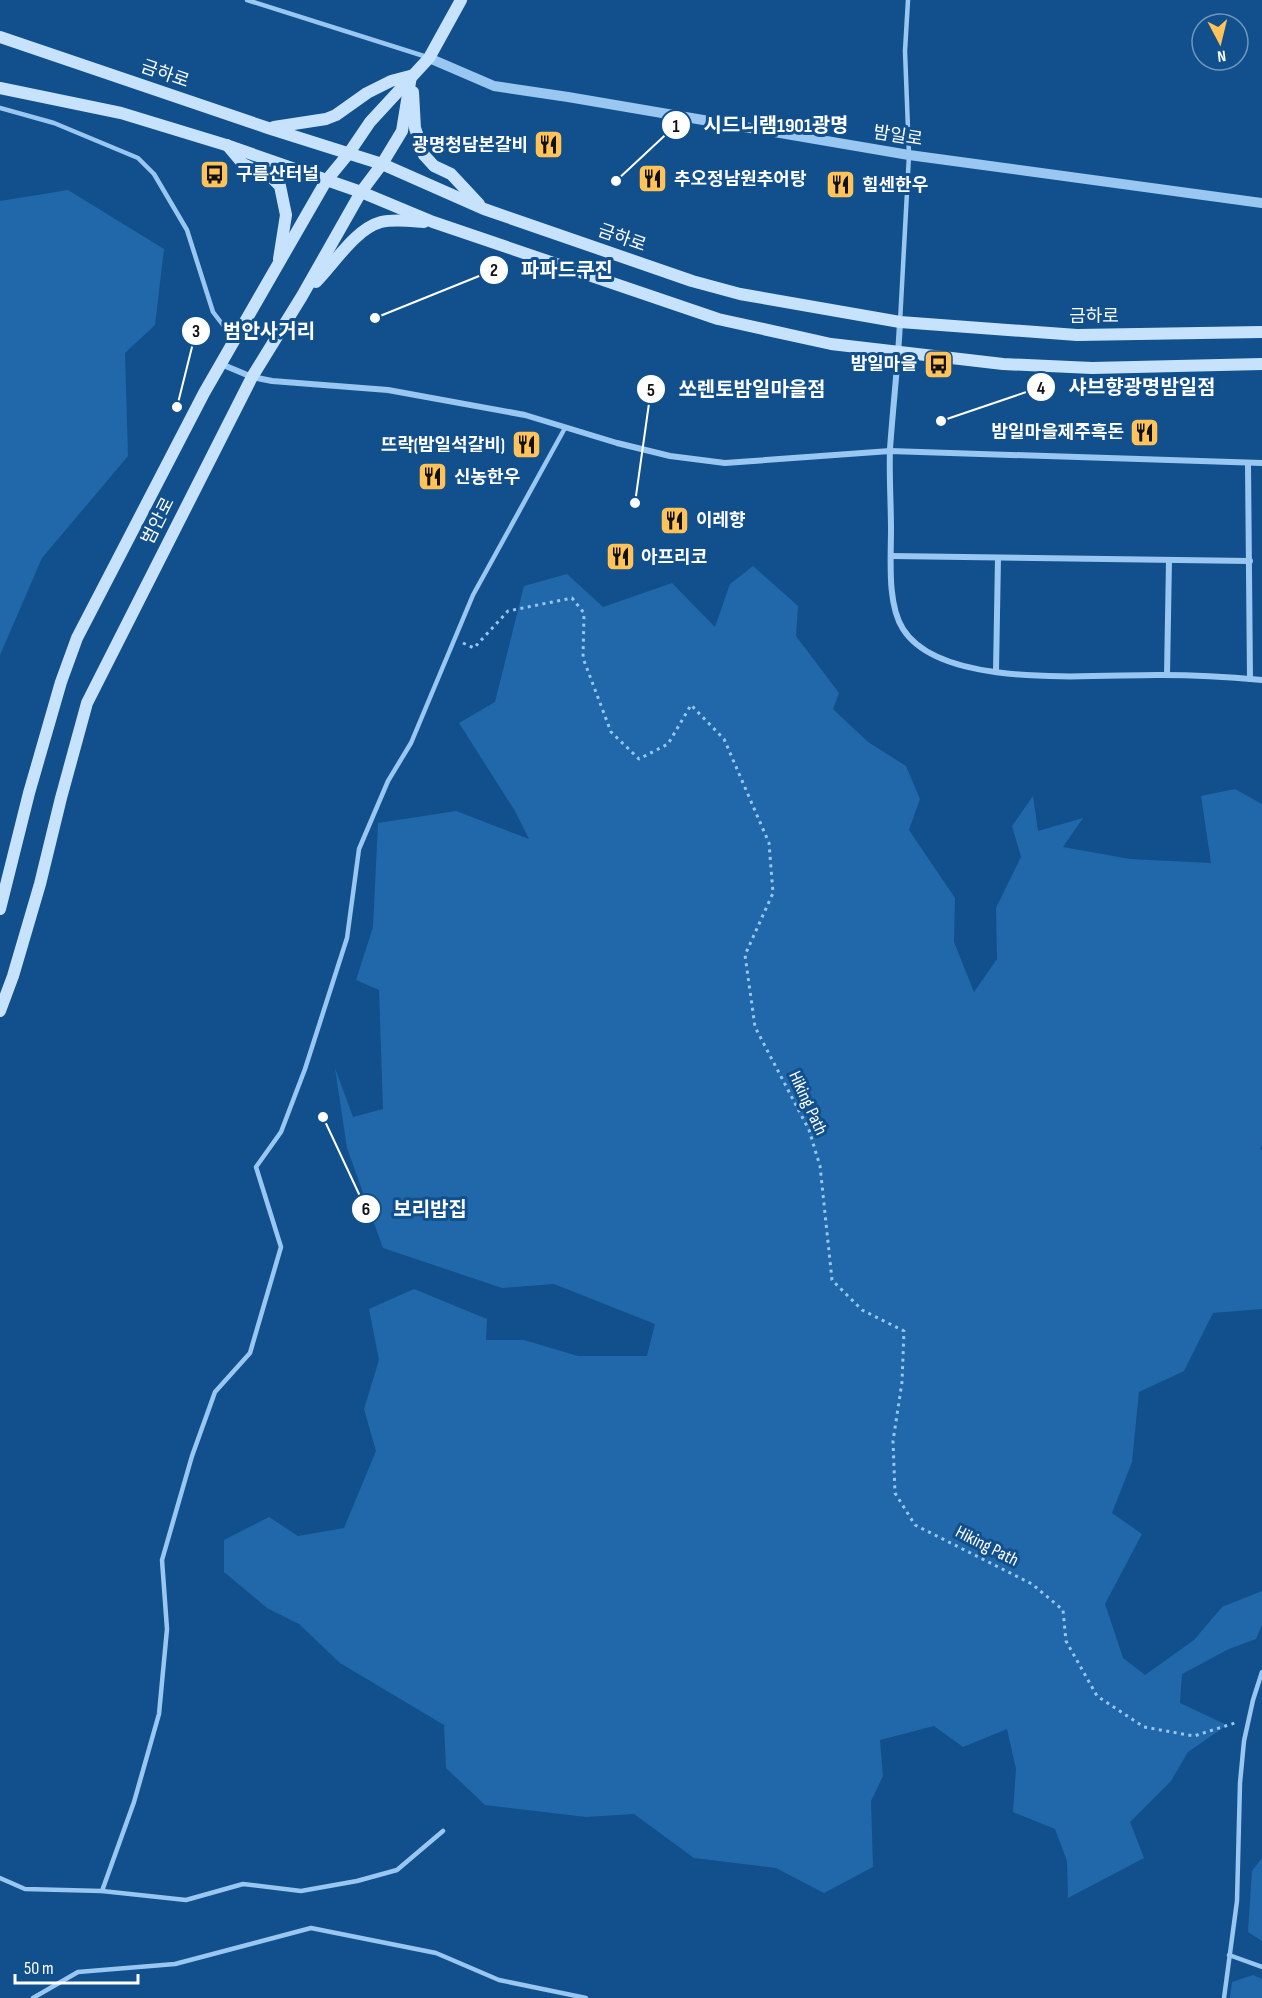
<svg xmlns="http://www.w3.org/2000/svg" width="1262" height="1998" viewBox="0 0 1262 1998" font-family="'Sofia Sans Condensed','Noto Sans KR',sans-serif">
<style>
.green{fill:#2068a9}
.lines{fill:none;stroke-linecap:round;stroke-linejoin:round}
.path{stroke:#99c7f1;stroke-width:3;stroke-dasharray:3 4.5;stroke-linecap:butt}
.service{stroke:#99c7f1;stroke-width:4.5}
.minor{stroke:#99c7f1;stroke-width:6}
.tertiary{stroke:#99c7f1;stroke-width:10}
.secondary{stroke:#c7e2fc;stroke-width:12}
.labels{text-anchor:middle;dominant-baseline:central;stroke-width:6;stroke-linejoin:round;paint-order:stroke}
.street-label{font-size:18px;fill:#fff;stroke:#11508c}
.poi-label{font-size:18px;font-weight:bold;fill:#fff;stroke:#11508c;text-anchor:start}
.leader{fill:none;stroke:#fff;stroke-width:2}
.callout-dot{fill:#fff;stroke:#11508c;stroke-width:2}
.mark-label{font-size:18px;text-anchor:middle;font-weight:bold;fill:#111}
.callout-label{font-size:20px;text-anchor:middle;font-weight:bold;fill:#fff;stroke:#11508c;stroke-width:6;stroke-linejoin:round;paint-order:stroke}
</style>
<rect width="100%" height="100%" fill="#11508c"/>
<!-- green -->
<g class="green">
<polygon points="68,190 164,249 155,325 125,353 128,456 42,558 0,655 0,201"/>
<polygon points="753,566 798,606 796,636 839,693 833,709 868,742 906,766 920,799 909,830 955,898 954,942 974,992 997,959 996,908 1021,857 1012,826 1033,796 1038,831 1083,818 1063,847 1130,859 1211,863 1201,796 1235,789 1262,804 1262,1145 1260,1149 1262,1150 1262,1309 1213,1313 1184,1371 1139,1392 1132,1462 1112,1513 1142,1534 1105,1604 1123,1658 1145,1675 1194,1640 1222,1607 1262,1591 1262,1625 1256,1639 1229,1649 1182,1674 1180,1703 1227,1725 1188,1752 1171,1781 1130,1822 1144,1858 1068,1898 1067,1861 1055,1829 1013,1812 1016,1769 1007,1729 963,1747 934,1726 880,1740 883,1776 871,1801 873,1867 824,1893 776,1868 694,1858 634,1814 586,1817 485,1805 446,1768 444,1725 340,1663 299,1624 267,1608 224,1572 224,1540 269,1517 298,1536 344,1528 376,1451 364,1409 379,1360 369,1309 414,1289 487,1319 486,1340 524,1340 578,1356 647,1356 655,1324 554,1284 502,1288 383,1248 347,1148 335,1068 353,1117 383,1109 379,990 356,980 373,927 378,823 456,811 529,839 515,811 459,723 495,702 524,586 567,574 603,607 672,583 715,627 730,584"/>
<polygon points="1262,1858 1262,1941 1248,1932 1252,1871"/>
<polygon points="1253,1975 1262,1979 1262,1998 1230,1998 1232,1982"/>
</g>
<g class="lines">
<!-- path -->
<polyline class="path" points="463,643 474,648 508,611 572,598 584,613 583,658 611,732 639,759 668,744 691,705 724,739 769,843 773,893 745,955 755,1027 809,1130 820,1166 832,1280 862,1310 904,1331 902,1382 893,1441 895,1493 915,1525 1032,1584 1063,1610 1066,1641 1097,1696 1144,1727 1194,1736 1238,1722"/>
<!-- service -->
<g class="service">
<polyline points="247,0 427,57"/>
<polyline points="0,108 54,123 138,158 154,174 187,230 213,312 233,338"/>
<polyline points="900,322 909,155 905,51 908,0"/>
<polyline points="0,1878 25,1889 102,1891 186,1900 243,1884 301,1891 357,1881 397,1870 443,1831"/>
<polyline points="102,1891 134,1802 159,1714 167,1629 162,1560 192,1456 215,1392 250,1353 281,1247 256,1167 281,1132 305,1069 347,938 359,849 388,781 411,743 473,595 565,428"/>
<polyline points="1229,1955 1262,1967"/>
<polyline points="33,1998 78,1972 175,1964 311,1928 436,1953 499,1980 586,1998"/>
<polyline points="1224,1998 1237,1901 1240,1783 1244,1741 1253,1700 1262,1672"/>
</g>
<!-- minor -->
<g class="minor">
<path d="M900,322C898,364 893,406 890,449C889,476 891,503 891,530C891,559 887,604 903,629C942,691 1097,674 1162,675C1195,675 1229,677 1262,680"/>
<polyline points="221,364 252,377 272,381 388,390 525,415 617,443 670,456 725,463 890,451 1262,463"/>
<polyline points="1248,464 1250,679"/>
<polyline points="891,556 1250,561"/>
<polyline points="996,671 998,558"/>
<polyline points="1167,675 1169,560"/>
</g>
<!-- tertiary -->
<polyline class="tertiary" points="429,58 494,86 568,97 909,155 1262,203"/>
<!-- secondary -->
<g class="secondary">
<polyline points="0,37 268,128 382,164 484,209 692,281 740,294 900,322 1077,335 1262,332"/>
<polyline points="0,88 121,113 226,145 361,192 433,222 718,319 831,344 1003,364 1092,368 1262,364"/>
<polyline points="413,92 415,128 424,155 434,166 451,174 479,204"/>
<polyline points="274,127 326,119 336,115 367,93 391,81 410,76"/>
<polyline points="227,145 243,164 272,178 280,186 286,215 279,259"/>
<path d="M316,282C334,264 355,229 381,222C394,219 410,221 424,222"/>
<polyline points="0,909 29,793 61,682 77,638 204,393 326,181 349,153 370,122 429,58 461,0"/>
<polyline points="0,1011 13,976 40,884 61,798 87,703 252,377 302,296 361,192 382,164 402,131 411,76"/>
</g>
</g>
<!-- icons -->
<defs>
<symbol id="restaurant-square" viewBox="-11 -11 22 22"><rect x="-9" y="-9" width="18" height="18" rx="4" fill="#ffc359" stroke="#11508c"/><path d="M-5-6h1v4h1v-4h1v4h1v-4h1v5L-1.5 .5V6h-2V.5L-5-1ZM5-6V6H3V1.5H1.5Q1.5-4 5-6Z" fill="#111"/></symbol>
<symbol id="bus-square" viewBox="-11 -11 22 22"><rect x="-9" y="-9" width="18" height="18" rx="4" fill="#ffc359" stroke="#11508c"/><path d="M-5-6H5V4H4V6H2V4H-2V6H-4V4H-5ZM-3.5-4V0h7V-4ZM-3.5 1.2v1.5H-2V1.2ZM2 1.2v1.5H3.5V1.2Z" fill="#111"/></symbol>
</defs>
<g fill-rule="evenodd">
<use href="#restaurant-square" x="532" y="128" width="33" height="33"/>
<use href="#bus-square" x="198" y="158" width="33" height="33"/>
<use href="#restaurant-square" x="636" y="162" width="33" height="33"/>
<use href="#restaurant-square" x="824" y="168" width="33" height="33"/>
<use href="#bus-square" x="922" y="348" width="33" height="33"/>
<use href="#restaurant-square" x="1128" y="416" width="33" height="33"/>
<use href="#restaurant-square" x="510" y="428" width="33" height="33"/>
<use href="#restaurant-square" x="416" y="460" width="33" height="33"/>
<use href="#restaurant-square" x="658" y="504" width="33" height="33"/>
<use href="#restaurant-square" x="604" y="540" width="33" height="33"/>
</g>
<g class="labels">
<!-- street labels -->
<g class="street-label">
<text transform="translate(165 74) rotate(19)">금하로</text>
<text transform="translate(898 136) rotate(9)">밤일로</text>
<text transform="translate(622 238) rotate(19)">금하로</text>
<text x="1094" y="316">금하로</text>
<text transform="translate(158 521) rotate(-63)">범안로</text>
<text transform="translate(808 1103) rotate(65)">Hiking Path</text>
<text transform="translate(987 1546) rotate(27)">Hiking Path</text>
</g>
<!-- poi labels -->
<g class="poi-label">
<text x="528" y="145" text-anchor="end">광명청담본갈비</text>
<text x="236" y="174">구름산터널</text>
<text x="674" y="179">추오정남원추어탕</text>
<text x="862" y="185">힘센한우</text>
<text x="917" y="364" text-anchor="end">밤일마을</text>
<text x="1124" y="432" text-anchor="end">밤일마을제주흑돈</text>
<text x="505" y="445" text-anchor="end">뜨락(밤일석갈비)</text>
<text x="454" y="477">신농한우</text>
<text x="696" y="520">이레향</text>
<text x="641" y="557">아프리코</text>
</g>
</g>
<!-- callouts -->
<path class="leader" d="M616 181L676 125M375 318L494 270M177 407L196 331M941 421L1041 387M635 503L651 389M323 1117L366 1209"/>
<g class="callout-dot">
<circle cx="616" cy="181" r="6"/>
<circle cx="375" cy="318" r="6"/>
<circle cx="177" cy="407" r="6"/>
<circle cx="941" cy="421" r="6"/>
<circle cx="635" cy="503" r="6"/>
<circle cx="323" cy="1117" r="6"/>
<circle cx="676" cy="125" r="15"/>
<circle cx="494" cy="270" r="15"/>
<circle cx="196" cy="331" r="15"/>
<circle cx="1041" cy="387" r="15"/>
<circle cx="651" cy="389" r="15"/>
<circle cx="366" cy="1209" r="15"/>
</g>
<g class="mark-label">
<text x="676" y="132">1</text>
<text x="494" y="276">2</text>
<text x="196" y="337">3</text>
<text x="1041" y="394">4</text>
<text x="651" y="396">5</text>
<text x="366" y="1215">6</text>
</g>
<g class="callout-label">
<text x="776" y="132">시드니램1901광명</text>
<text x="567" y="277">파파드쿠진</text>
<text x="269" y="338">범안사거리</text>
<text x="1142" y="394">샤브향광명밤일점</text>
<text x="752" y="396">쏘렌토밤일마을점</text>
<text x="430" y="1216">보리밥집</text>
</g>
<!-- north arrow -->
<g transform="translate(1220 42) rotate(173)"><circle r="28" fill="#11508c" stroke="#7096ba" stroke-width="1.5"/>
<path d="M0-4.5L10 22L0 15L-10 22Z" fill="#ffc359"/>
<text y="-9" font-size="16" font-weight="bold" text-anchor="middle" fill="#ffffff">N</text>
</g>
<!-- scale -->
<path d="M15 1974v9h123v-9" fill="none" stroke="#ffffff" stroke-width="3"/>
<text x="24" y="1974" font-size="18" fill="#ffffff" stroke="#11508c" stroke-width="4.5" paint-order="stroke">50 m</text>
</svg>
